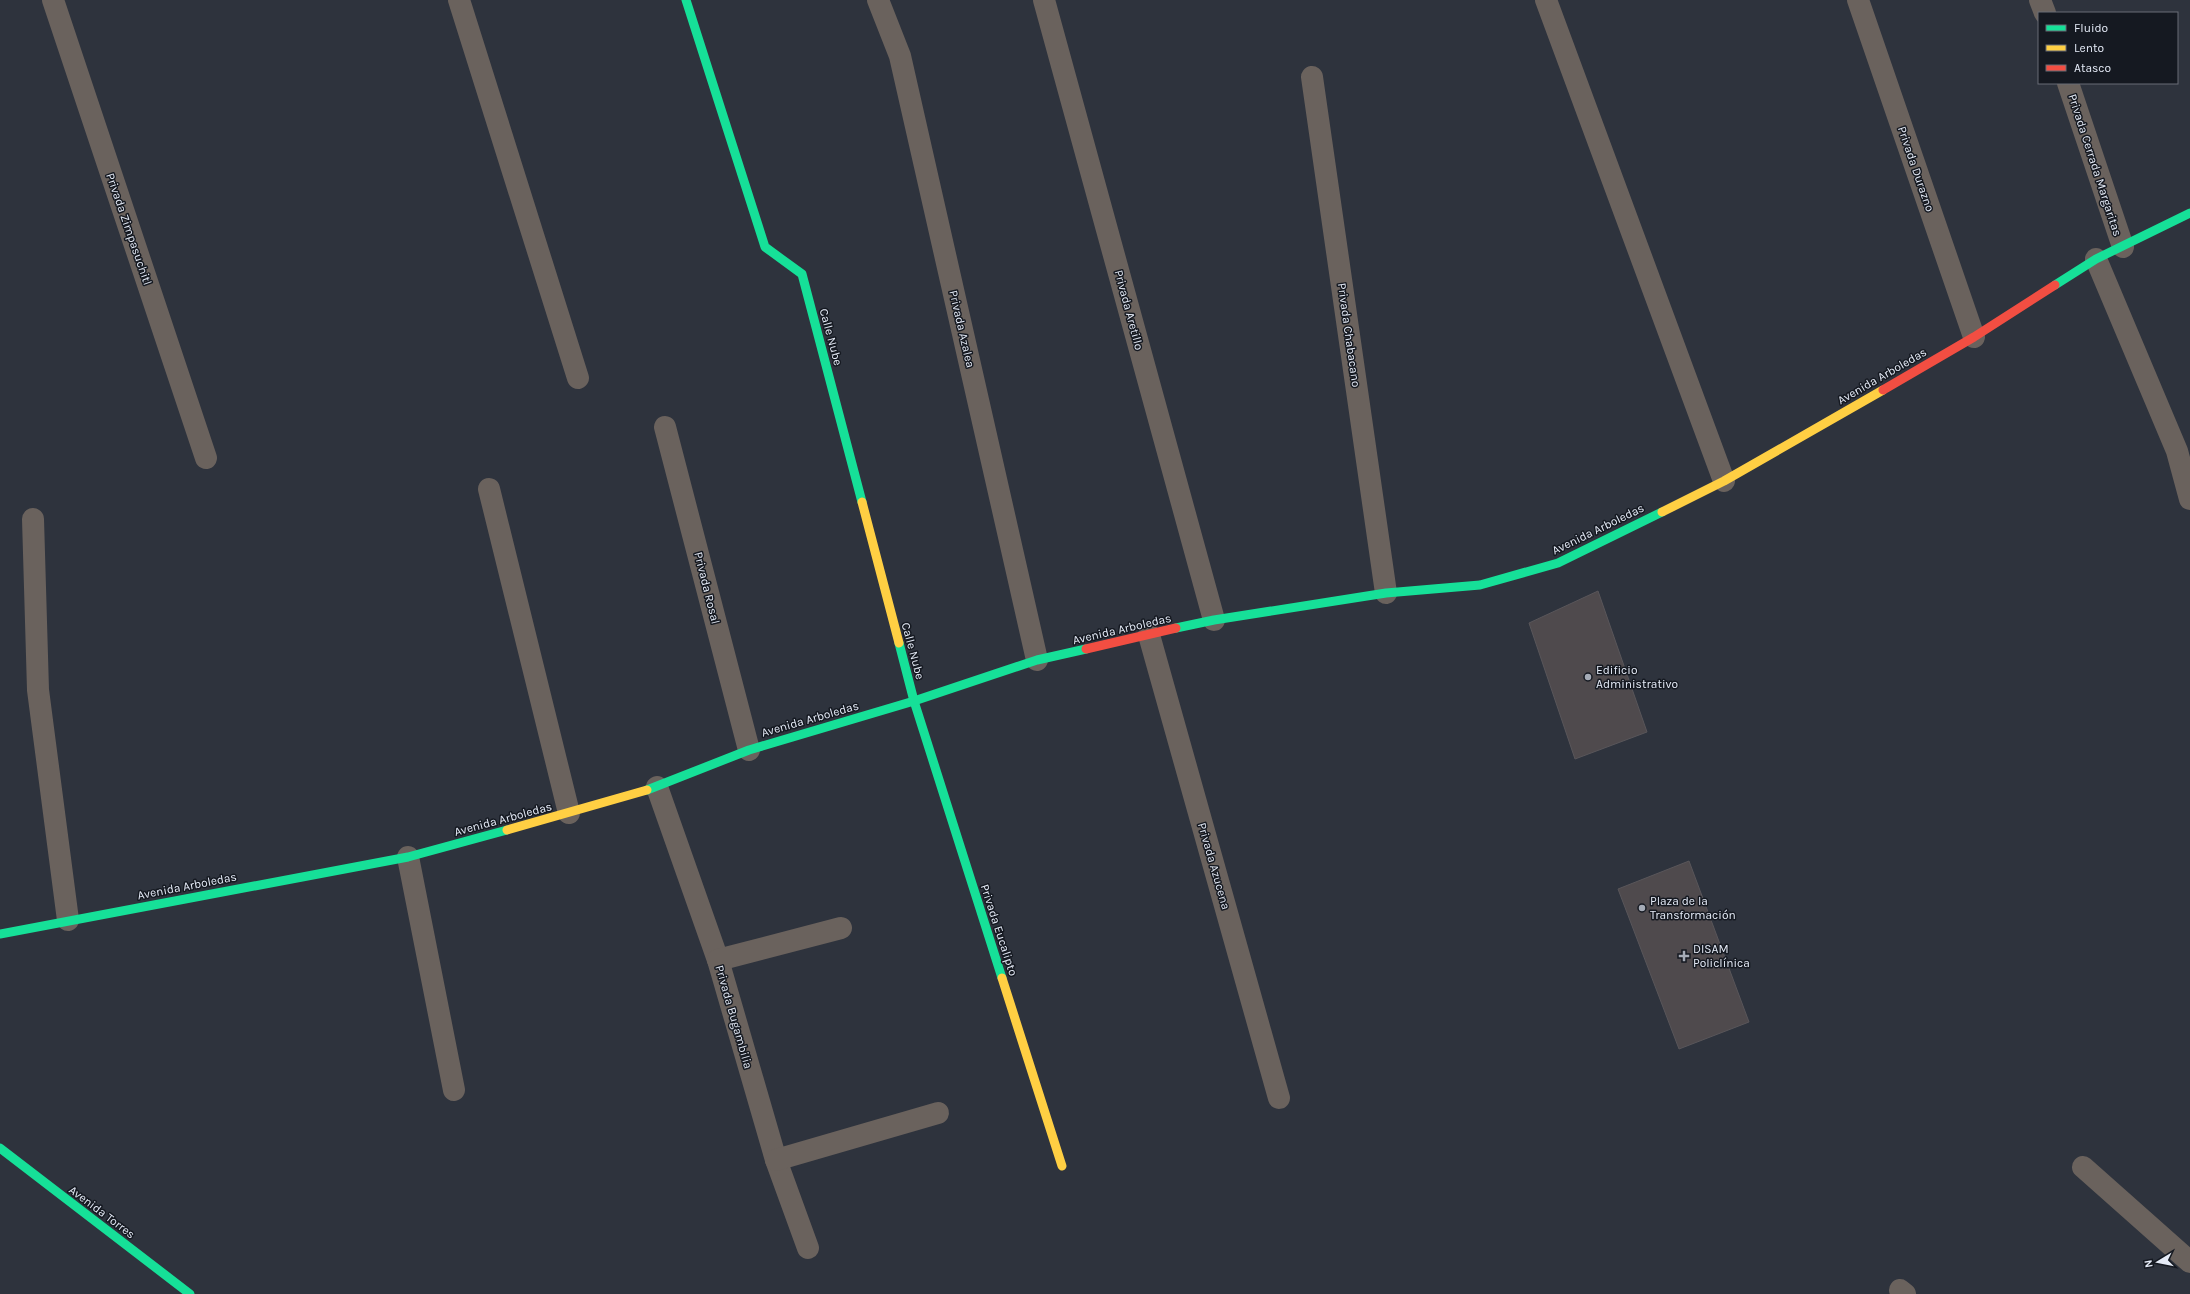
<svg xmlns="http://www.w3.org/2000/svg" width="2190" height="1294" viewBox="0 0 2190 1294" font-family="Karla,sans-serif">
<style>
.building{fill:#4f4a4d;stroke:#59565a}
.lines{fill:none;stroke-linecap:round;stroke-linejoin:round}
.street{stroke:#6a625d;stroke-width:22}
.fast{stroke:#16e098;stroke-width:9}
.slow{stroke:#ffcf43;stroke-width:9}
.jam{stroke:#f24e42;stroke-width:9}
.poi-dot{fill:#a5abb6;stroke:#151921;stroke-width:1.5}
.labels{text-anchor:middle;dominant-baseline:central;stroke-width:3;stroke-linejoin:round;paint-order:stroke}
.street-label{font-size:12px;fill:#e5ebf7;stroke:#151921}
.poi-label{font-size:12px;fill:#e5ebf7;stroke:#151921;text-anchor:start}
</style>
<rect width="100%" height="100%" fill="#2e333d"/>
<!-- building -->
<g class="building">
<polygon points="1598,591 1647,732 1575,759 1529,623"/>
<polygon points="1689,861 1749,1022 1679,1049 1618,889"/>
</g>
<g class="lines">
<!-- street -->
<g class="street">
<polyline points="53,0 206,458"/>
<polyline points="459,0 578,378"/>
<polyline points="878,0 900,56 1037,660"/>
<polyline points="1044,0 1214,620"/>
<polyline points="1546,0 1724,481"/>
<polyline points="1858,0 1974,337"/>
<polyline points="2040,0 2045,13"/>
<polyline points="1312,77 1386,593"/>
<polyline points="2068,83 2123,247"/>
<polyline points="2096,259 2177,451 2190,499"/>
<polyline points="665,427 749,750"/>
<polyline points="489,489 569,813"/>
<polyline points="33,519 38,690 68,920"/>
<polyline points="1149,635 1279,1098"/>
<polyline points="657,787 718,960 776,1160 808,1248"/>
<polyline points="408,857 454,1090"/>
<polyline points="718,960 841,928"/>
<polyline points="776,1160 938,1113"/>
<polyline points="2083,1167 2190,1262"/>
<polyline points="1900,1290 1905,1294"/>
</g>
<!-- fast -->
<g class="fast">
<polyline points="686,0 765,247 802,274 862,502"/>
<polyline points="2055,285 2096,259 2190,213"/>
<polyline points="1176,628 1214,620 1386,593 1480,585 1558,563 1662,512"/>
<polyline points="899,643 914,701 1002,978"/>
<polyline points="647,790 749,750 914,701 1037,660 1086,649"/>
<polyline points="0,934 408,857 507,830"/>
<polyline points="0,1148 190,1294"/>
</g>
<!-- slow -->
<g class="slow">
<polyline points="862,502 899,643"/>
<polyline points="1662,512 1724,481 1883,390"/>
<polyline points="507,830 647,790"/>
<polyline points="1002,978 1062,1166"/>
</g>
<!-- jam -->
<g class="jam">
<polyline points="1883,390 1974,337 2055,285"/>
<polyline points="1086,649 1176,628"/>
</g>
</g>
<!-- markers -->
<g class="poi-dot">
<circle cx="1588" cy="677" r="4"/>
<circle cx="1642" cy="908" r="4"/>
<path d="M1682 950h4v4h4v4h-4v4h-4v-4h-4v-4h4z"/>
</g>
<g class="labels">
<!-- street labels -->
<g class="street-label">
<text transform="translate(2095 165) rotate(72)">Privada Cerrada Margaritas</text>
<text transform="translate(1916 169) rotate(71)">Privada Durazno</text>
<text transform="translate(129 229) rotate(71)">Privada Zimpasuchitl</text>
<text transform="translate(1129 310) rotate(75)">Privada Aretillo</text>
<text transform="translate(962 329) rotate(77)">Privada Azalea</text>
<text transform="translate(1349 335) rotate(82)">Privada Chabacano</text>
<text transform="translate(831 337) rotate(75)">Calle Nube</text>
<text transform="translate(1882 376) rotate(-30)">Avenida Arboledas</text>
<text transform="translate(1598 529) rotate(-26)">Avenida Arboledas</text>
<text transform="translate(707 588) rotate(76)">Privada Rosal</text>
<text transform="translate(1122 629) rotate(-13)">Avenida Arboledas</text>
<text transform="translate(913 651) rotate(75)">Calle Nube</text>
<text transform="translate(810 719) rotate(-16)">Avenida Arboledas</text>
<text transform="translate(503 819) rotate(-15)">Avenida Arboledas</text>
<text transform="translate(1214 866) rotate(74)">Privada Azucena</text>
<text transform="translate(187 886) rotate(-11)">Avenida Arboledas</text>
<text transform="translate(999 930) rotate(72)">Privada Eucalipto</text>
<text transform="translate(734 1017) rotate(74)">Privada Bugambilia</text>
<text transform="translate(102 1212) rotate(37)">Avenida Torres</text>
</g>
<!-- poi labels -->
<g class="poi-label">
<text x="1596" y="670">Edificio<tspan x="1596" dy="14">Administrativo</tspan></text>
<text x="1650" y="901">Plaza de la<tspan x="1650" dy="14">Transformación</tspan></text>
<text x="1693" y="949">DISAM<tspan x="1693" dy="14">Policlínica</tspan></text>
</g>
</g>
<!-- legend -->
<rect x="2038" y="12" width="140" height="72" fill="#151921" stroke="#686d77"/>
<rect x="2046" y="25" width="20" height="6" fill="#16e098" stroke="#686d77"/>
<text x="2074" y="32" font-size="12" fill="#e5ebf7">Fluido</text>
<rect x="2046" y="45" width="20" height="6" fill="#ffcf43" stroke="#686d77"/>
<text x="2074" y="52" font-size="12" fill="#e5ebf7">Lento</text>
<rect x="2046" y="65" width="20" height="6" fill="#f24e42" stroke="#686d77"/>
<text x="2074" y="72" font-size="12" fill="#e5ebf7">Atasco</text>
<!-- north arrow -->
<g transform="translate(2158 1262) rotate(260)" stroke="#151921" stroke-width="3" paint-order="stroke">
<path d="M0-3L7 15L0 10L-7 15Z" fill="#e5ebf7"/>
<text y="-6" font-size="11" font-weight="bold" text-anchor="middle" fill="#e5ebf7">N</text>
</g>
</svg>
